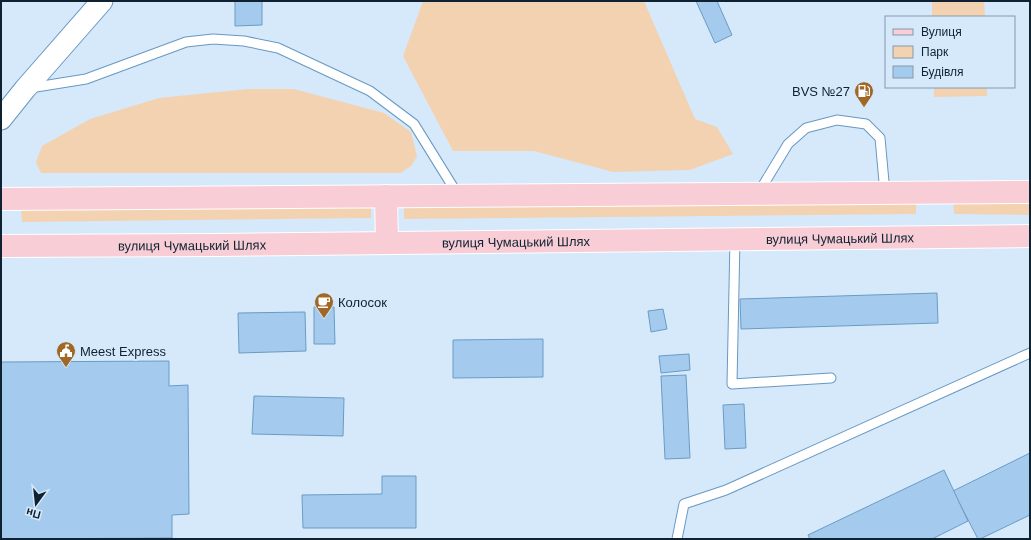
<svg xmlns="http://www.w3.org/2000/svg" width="1031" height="540" viewBox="0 0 1031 540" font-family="Helvetica,sans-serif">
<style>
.green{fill:#f3d2b2}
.building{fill:#a4cbed;stroke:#6a9bc5}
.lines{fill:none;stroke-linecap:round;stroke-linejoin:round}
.service-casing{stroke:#6898c2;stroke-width:11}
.tertiary-casing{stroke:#6898c2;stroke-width:23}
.primary-casing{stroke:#fff;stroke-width:24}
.service{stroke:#fff;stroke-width:9}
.tertiary{stroke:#fff;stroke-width:21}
.primary{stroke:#f8cdd6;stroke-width:22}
.labels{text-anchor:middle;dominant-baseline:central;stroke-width:4;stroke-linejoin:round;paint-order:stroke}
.poi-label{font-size:13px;fill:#0e2232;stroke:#d5e9fb;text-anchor:start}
.street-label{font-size:13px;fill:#0e2232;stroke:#d5e9fb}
</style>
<rect width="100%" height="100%" fill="#d5e9fb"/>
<!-- green -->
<g class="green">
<polygon points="423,1 644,1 695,119 717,127 733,154 690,170 613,172 534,151 453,151 403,56"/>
<polygon points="932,1 984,1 985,17 932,17"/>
<polygon points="934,87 987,87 987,96 934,97"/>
<polygon points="248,89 294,89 384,113 411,132 417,156 412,165 401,173 41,173 36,162 42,146 90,119 159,98"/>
<polygon points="953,199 1030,200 1030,215 954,214"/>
<polygon points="916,201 916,214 404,219 404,206"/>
<polygon points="371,203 371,218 22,222 21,207"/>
</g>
<!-- building -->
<g class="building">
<polygon points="235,1 262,1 262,25 235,26"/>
<polygon points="696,1 717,1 732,35 715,43"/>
<polygon points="937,293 938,323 741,329 740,299"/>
<polygon points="314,307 334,307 335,344 314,344"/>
<polygon points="663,309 667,329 651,332 648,311"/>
<polygon points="305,312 306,351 239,353 238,313"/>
<polygon points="543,339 543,377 453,378 453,340"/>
<polygon points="689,354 690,370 661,373 659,356"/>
<polygon points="169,361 169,386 188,385 189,514 172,515 172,538 1,539 1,362"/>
<polygon points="686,375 690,458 665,459 661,376"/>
<polygon points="254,396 344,398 343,436 252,434"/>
<polygon points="744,404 746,448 725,449 723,405"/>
<polygon points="1030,453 1030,515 980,539 978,539 953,491"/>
<polygon points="944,470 968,521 932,539 810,539 808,535"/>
<polygon points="382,476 416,476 416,528 303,528 302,495 382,494"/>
</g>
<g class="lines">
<defs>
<g id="service">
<polyline points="30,88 86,79 186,42 213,39 244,41 278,48 370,91 414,124 458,195"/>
<polyline points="759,192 788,144 806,128 837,120 866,124 880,138 885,193"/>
<polyline points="735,239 732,384 831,378"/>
<polyline points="677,539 684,504 726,490 1030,353"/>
</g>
<polyline id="tertiary" points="1,119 25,89 102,1"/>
<g id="primary">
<polyline points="386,196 387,243"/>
<polyline points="1,199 1030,192"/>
<path id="s1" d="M1,246L217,245L1030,236"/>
</g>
</defs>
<!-- service casing -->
<use href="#service" class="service-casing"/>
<!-- tertiary casing -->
<use href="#tertiary" class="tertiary-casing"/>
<!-- primary casing -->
<use href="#primary" class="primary-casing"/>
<!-- service -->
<use href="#service" class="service"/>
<!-- tertiary -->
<use href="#tertiary" class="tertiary"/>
<!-- primary -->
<use href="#primary" class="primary"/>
</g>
<!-- icons -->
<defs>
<symbol id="fuel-pin" viewBox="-11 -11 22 30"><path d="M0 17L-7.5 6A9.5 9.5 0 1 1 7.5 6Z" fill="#a16727" stroke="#d5e9fb"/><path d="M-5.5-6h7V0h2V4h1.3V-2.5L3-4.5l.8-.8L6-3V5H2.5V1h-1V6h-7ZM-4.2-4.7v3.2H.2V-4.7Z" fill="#fff"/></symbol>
<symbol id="cafe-pin" viewBox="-11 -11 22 30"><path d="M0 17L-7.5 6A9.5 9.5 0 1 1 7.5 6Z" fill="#a16727" stroke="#d5e9fb"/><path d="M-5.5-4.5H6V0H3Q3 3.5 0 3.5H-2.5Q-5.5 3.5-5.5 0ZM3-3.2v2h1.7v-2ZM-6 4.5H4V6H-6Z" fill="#fff"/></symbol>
<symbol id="civic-pin" viewBox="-11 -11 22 30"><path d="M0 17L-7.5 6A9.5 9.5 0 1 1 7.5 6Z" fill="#a16727" stroke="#d5e9fb"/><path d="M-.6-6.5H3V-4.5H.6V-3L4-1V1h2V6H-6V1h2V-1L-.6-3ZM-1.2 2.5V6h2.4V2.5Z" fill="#fff"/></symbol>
</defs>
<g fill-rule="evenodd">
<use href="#fuel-pin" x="853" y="80" width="22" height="30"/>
<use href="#cafe-pin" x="313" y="291" width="22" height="30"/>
<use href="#civic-pin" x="55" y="340" width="22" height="30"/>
</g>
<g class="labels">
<!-- poi labels -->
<g class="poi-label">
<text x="850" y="91" text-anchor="end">BVS №27</text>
<text x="338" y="302">Колосок</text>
<text x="80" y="351">Meest Express</text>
</g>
<!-- street labels -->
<g class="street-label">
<text stroke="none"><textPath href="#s1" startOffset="839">вулиця Чумацький Шлях</textPath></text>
<text stroke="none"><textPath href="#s1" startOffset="515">вулиця Чумацький Шлях</textPath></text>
<text stroke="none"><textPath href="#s1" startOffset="191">вулиця Чумацький Шлях</textPath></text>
</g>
</g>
<!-- border -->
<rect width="1031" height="540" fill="none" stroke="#0e2232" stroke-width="4"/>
<!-- legend -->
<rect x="885" y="16" width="130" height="72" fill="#d5e9fb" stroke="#8599ab"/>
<rect x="893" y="29" width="20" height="6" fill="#f8cdd6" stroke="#8599ab"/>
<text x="921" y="36" font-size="12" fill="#0e2232">Вулиця</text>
<rect x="893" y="46" width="20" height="12" fill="#f3d2b2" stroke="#8599ab"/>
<text x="921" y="56" font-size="12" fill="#0e2232">Парк</text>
<rect x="893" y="66" width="20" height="12" fill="#a4cbed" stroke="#8599ab"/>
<text x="921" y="76" font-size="12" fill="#0e2232">Будівля</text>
<!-- north arrow -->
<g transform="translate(36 504) rotate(195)" stroke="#d5e9fb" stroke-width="3" paint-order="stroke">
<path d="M0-3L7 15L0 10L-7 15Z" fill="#0e2232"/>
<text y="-6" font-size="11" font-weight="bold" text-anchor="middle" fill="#0e2232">Пн</text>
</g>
</svg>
